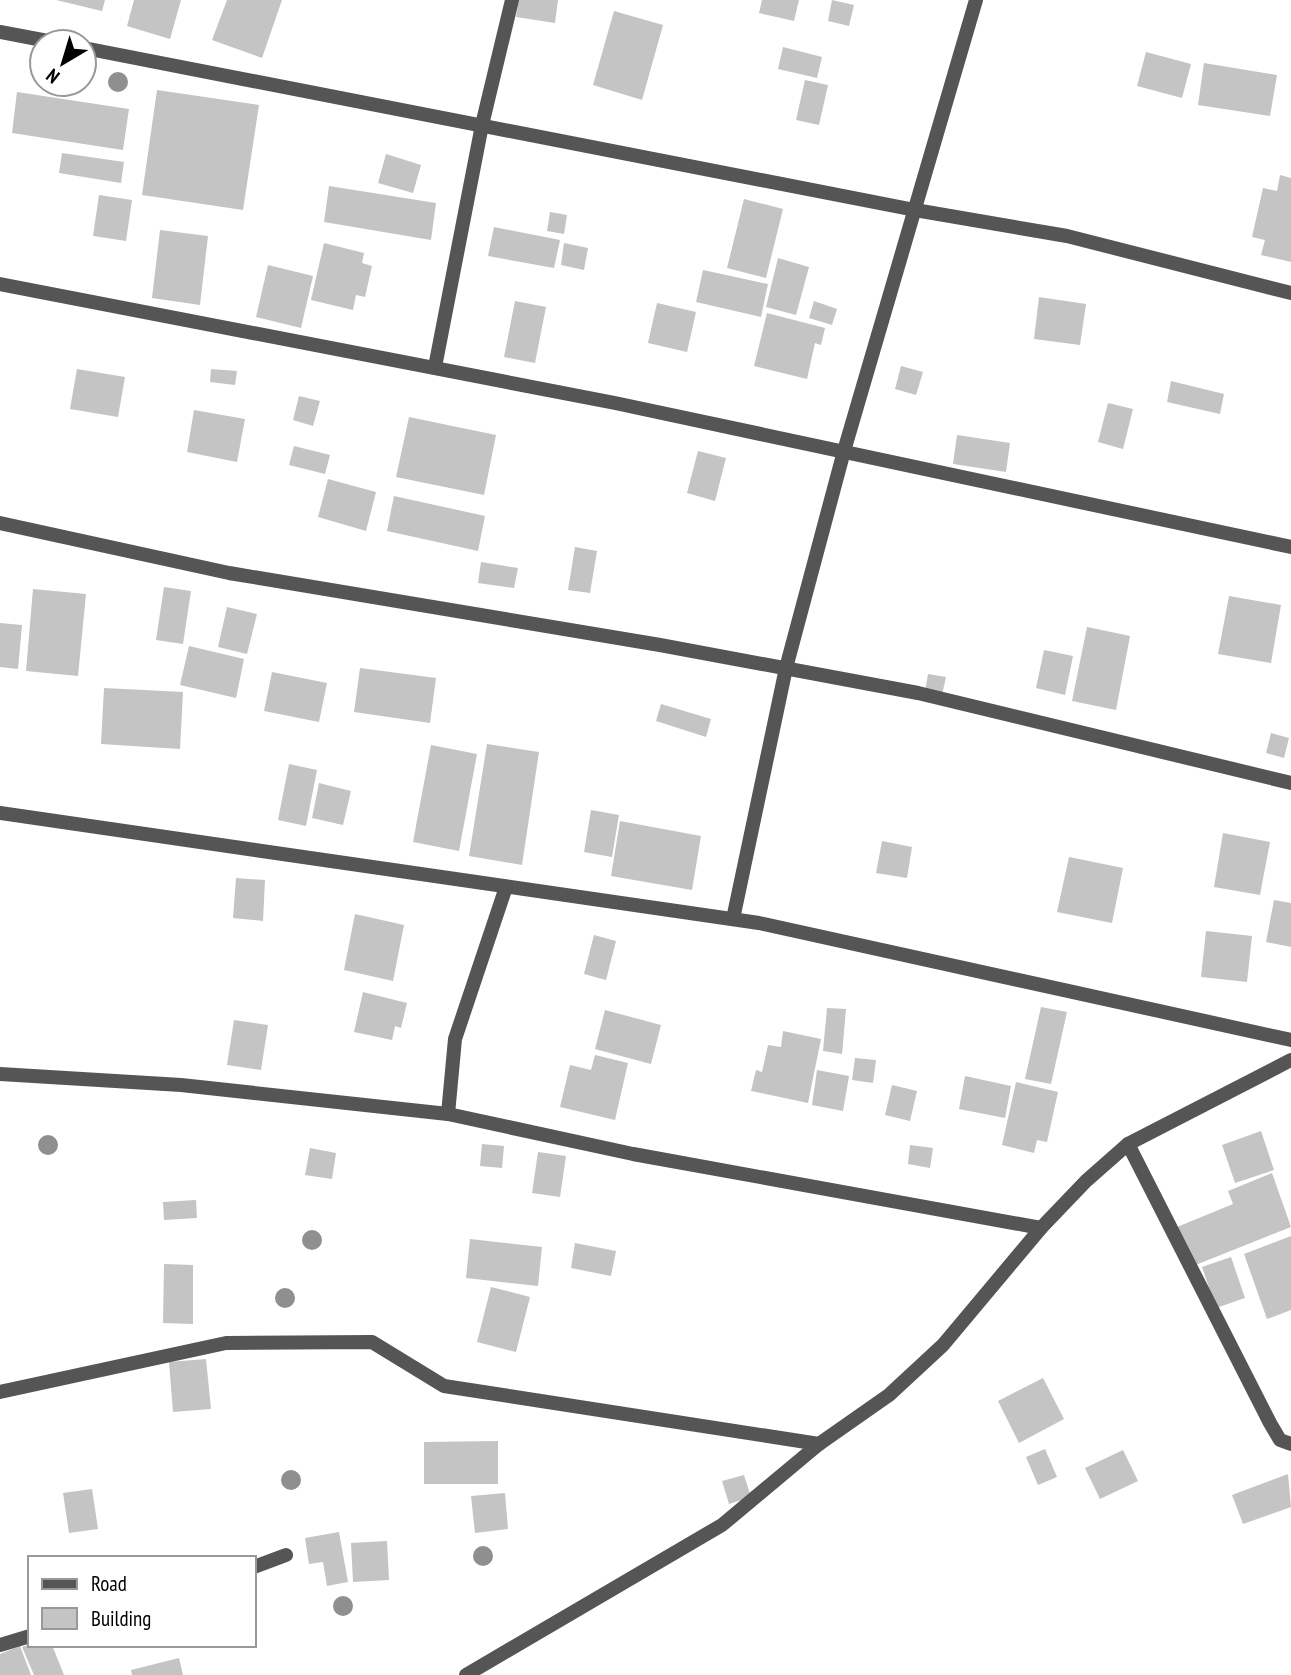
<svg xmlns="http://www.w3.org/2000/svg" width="1291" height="1675" viewBox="0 0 1291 1675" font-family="'PT Sans Narrow',sans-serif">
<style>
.building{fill:#c4c4c4}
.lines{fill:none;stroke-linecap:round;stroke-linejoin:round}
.minor{stroke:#555;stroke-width:14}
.tree{fill:#8f8f8f}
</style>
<rect width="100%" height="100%" fill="#fff"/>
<!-- building -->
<g class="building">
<polygon points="56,0 105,0 102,11"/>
<polygon points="134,0 181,0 170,39 127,26"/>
<polygon points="227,0 282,0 262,58 212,40"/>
<polygon points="519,0 558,0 555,23 516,17"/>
<polygon points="762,0 799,0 794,21 759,13"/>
<polygon points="832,0 854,5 849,26 828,21"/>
<polygon points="614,11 663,25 642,100 593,85"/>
<polygon points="783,47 822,57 817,78 778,69"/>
<polygon points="1146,52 1191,64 1182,98 1137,86"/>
<polygon points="1204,63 1277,75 1270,116 1198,105"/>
<polygon points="805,80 828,85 819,125 796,120"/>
<polygon points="157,90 259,105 243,210 142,195"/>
<polygon points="17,92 129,109 123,150 12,133"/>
<polygon points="62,153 124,162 121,183 59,173"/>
<polygon points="386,154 421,165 413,193 378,183"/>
<polygon points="1280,175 1291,178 1291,262 1261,255 1265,240 1252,237 1263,188 1277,191"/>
<polygon points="329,186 436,203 431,240 324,222"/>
<polygon points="99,195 132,200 126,241 93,236"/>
<polygon points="744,199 783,209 766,278 727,268"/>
<polygon points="550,212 567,215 564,234 547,231"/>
<polygon points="494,227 560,240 554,268 488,256"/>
<polygon points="160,230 208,236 200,305 152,298"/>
<polygon points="324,243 364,253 362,263 372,266 365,297 356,295 353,310 311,300"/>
<polygon points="564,243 588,248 584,270 561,265"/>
<polygon points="778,258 809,267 796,315 766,307"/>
<polygon points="268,265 313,276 301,328 256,317"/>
<polygon points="703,270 768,284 761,317 696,302"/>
<polygon points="1039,297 1086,304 1080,345 1034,339"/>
<polygon points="515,301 546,307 535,363 504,357"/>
<polygon points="814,301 837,309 832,325 809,318"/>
<polygon points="657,303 696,312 687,352 648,343"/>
<polygon points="767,313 825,328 821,345 815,343 807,379 754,366"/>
<polygon points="901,366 923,372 916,395 895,389"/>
<polygon points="77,369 125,377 118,417 70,409"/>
<polygon points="211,369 237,371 235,385 210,382"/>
<polygon points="1171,381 1224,394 1220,414 1167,402"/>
<polygon points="299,396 320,401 313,426 293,420"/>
<polygon points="1108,403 1133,409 1123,449 1098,442"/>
<polygon points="194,410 245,419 237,462 187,452"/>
<polygon points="409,417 496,435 484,495 396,477"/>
<polygon points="957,435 1010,443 1006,472 953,464"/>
<polygon points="294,446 330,455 325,474 289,465"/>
<polygon points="698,451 726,458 715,501 687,493"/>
<polygon points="328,479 376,492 366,531 318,517"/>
<polygon points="394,496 485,516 478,551 387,531"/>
<polygon points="575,547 597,551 590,593 568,590"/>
<polygon points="481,562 518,568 514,588 478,583"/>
<polygon points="164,587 191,591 183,644 156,640"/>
<polygon points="33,589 86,594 78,676 26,671"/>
<polygon points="1229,596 1281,605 1271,663 1218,654"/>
<polygon points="227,607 257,614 247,654 218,647"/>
<polygon points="0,623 22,625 18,669 0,667"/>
<polygon points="1087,627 1130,636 1116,710 1072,701"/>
<polygon points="189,646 244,659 236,698 180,685"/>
<polygon points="1044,650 1073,656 1065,695 1036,688"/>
<polygon points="360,668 436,678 430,723 354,712"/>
<polygon points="272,672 327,683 319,722 264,711"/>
<polygon points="928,674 946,677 942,695 925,691"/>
<polygon points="104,688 183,692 180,749 101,744"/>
<polygon points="661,704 711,719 706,737 656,721"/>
<polygon points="1271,733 1289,738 1284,758 1266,753"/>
<polygon points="487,744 539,752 522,865 469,856"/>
<polygon points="431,745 477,754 459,851 413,842"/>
<polygon points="289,764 317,770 306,826 278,820"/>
<polygon points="319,783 351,791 343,825 312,818"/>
<polygon points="591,810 619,815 612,857 584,852"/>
<polygon points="620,821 701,836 692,890 611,876"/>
<polygon points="1223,833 1270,842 1260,895 1214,887"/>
<polygon points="882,841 912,847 907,878 876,873"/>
<polygon points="1069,857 1123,868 1112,923 1057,912"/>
<polygon points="236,878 265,880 263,921 233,918"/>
<polygon points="1274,900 1291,903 1291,947 1266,942"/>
<polygon points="355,914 404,925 393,981 344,970"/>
<polygon points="1206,931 1252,936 1247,982 1201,977"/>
<polygon points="594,935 616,941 606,980 584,974"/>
<polygon points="363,992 407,1003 401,1028 395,1026 392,1040 354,1032"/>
<polygon points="1041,1007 1067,1012 1051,1084 1025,1079"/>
<polygon points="827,1008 846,1009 842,1054 823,1051"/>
<polygon points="605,1010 661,1025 651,1064 595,1049"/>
<polygon points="234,1020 268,1025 261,1070 227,1065"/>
<polygon points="783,1031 821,1039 808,1103 751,1091 756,1070 762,1072 768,1045 781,1047"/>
<polygon points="595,1055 628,1063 615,1120 560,1107 570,1065 591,1070"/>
<polygon points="855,1058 876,1060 873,1083 852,1080"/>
<polygon points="817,1070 849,1076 843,1111 812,1105"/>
<polygon points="965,1076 1011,1086 1005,1118 959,1109"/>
<polygon points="1016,1082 1058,1092 1047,1142 1037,1140 1034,1153 1002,1145"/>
<polygon points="892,1085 917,1091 910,1121 885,1115"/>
<polygon points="1261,1131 1274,1170 1235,1183 1222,1145"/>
<polygon points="482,1144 504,1146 502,1168 480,1166"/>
<polygon points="910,1145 933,1148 930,1168 908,1164"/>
<polygon points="310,1148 336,1153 332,1179 305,1175"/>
<polygon points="538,1152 566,1156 560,1197 532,1193"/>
<polygon points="1272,1173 1291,1227 1193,1266 1177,1227 1233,1204 1228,1191"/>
<polygon points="196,1200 197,1218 164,1220 163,1202"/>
<polygon points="1291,1236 1291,1310 1267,1319 1244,1254"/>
<polygon points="470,1239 542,1247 538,1286 466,1278"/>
<polygon points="575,1243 616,1251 611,1276 571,1268"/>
<polygon points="1231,1257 1245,1298 1216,1308 1202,1267"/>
<polygon points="164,1264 193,1265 193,1324 163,1323"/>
<polygon points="491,1287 530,1297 516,1352 477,1342"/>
<polygon points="206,1359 211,1409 173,1412 169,1362"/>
<polygon points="1043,1378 1064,1419 1019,1443 998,1401"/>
<polygon points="498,1441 498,1484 424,1484 424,1442"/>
<polygon points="1045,1449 1057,1477 1038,1485 1026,1457"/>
<polygon points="1123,1450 1138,1481 1100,1499 1085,1468"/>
<polygon points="1288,1474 1291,1507 1243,1524 1232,1495"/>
<polygon points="744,1475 751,1497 729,1504 722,1481"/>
<polygon points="92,1489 98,1529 69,1533 63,1493"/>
<polygon points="505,1493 508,1529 475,1533 471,1496"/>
<polygon points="339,1532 348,1582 327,1586 323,1562 309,1564 305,1538"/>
<polygon points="387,1541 389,1580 353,1582 351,1543"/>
<polygon points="30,1644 52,1645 64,1675 34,1675 22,1647"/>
<polygon points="20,1646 31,1675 0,1675 0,1654"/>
<polygon points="179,1658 183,1675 132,1675 131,1670"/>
</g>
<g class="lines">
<!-- minor -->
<g class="minor">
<polyline points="0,32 53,42"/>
<polyline points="84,48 915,210 1067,236 1291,293"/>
<polyline points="0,284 615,403 1291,547"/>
<polyline points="435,367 482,125 512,0"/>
<polyline points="0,523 229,573 660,645 918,693 1291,783"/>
<polyline points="0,813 759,923 1291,1040"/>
<polyline points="733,919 786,668 844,451 976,0"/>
<polyline points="0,1074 181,1085 448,1114 633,1154 1041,1228"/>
<polyline points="448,1114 455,1039 506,887"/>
<polyline points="1128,1144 1270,1423 1280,1440 1291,1444"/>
<polyline points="0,1392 226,1343 372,1342 444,1386 819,1444"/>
<polyline points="254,1567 286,1555"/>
<polyline points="0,1645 30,1636"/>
<polyline points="466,1675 722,1525 819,1444 889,1395 943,1345 1041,1228 1086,1181 1128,1144 1291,1060"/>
</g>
</g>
<!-- trees -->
<g class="tree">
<circle cx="118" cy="82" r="10"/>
<circle cx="48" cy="1145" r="10"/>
<circle cx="312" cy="1240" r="10"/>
<circle cx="285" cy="1298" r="10"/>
<circle cx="291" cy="1480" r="10"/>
<circle cx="483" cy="1556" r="10"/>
<circle cx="343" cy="1606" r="10"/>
</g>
<!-- legend -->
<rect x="28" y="1556" width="228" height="91" fill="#ffffff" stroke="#999999" stroke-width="2"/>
<rect x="42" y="1579" width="35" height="10" fill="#555555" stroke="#999999" stroke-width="2"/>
<text x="91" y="1591" font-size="21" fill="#000000">Road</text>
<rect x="42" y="1608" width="35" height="21" fill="#c4c4c4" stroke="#999999" stroke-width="2"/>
<text x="91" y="1626" font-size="21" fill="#000000">Building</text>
<!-- north arrow -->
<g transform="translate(63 63) rotate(218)"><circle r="33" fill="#ffffff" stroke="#999999" stroke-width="2"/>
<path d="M0-5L12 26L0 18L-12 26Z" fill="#000000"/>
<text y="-10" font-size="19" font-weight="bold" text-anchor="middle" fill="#000000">N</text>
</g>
</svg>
